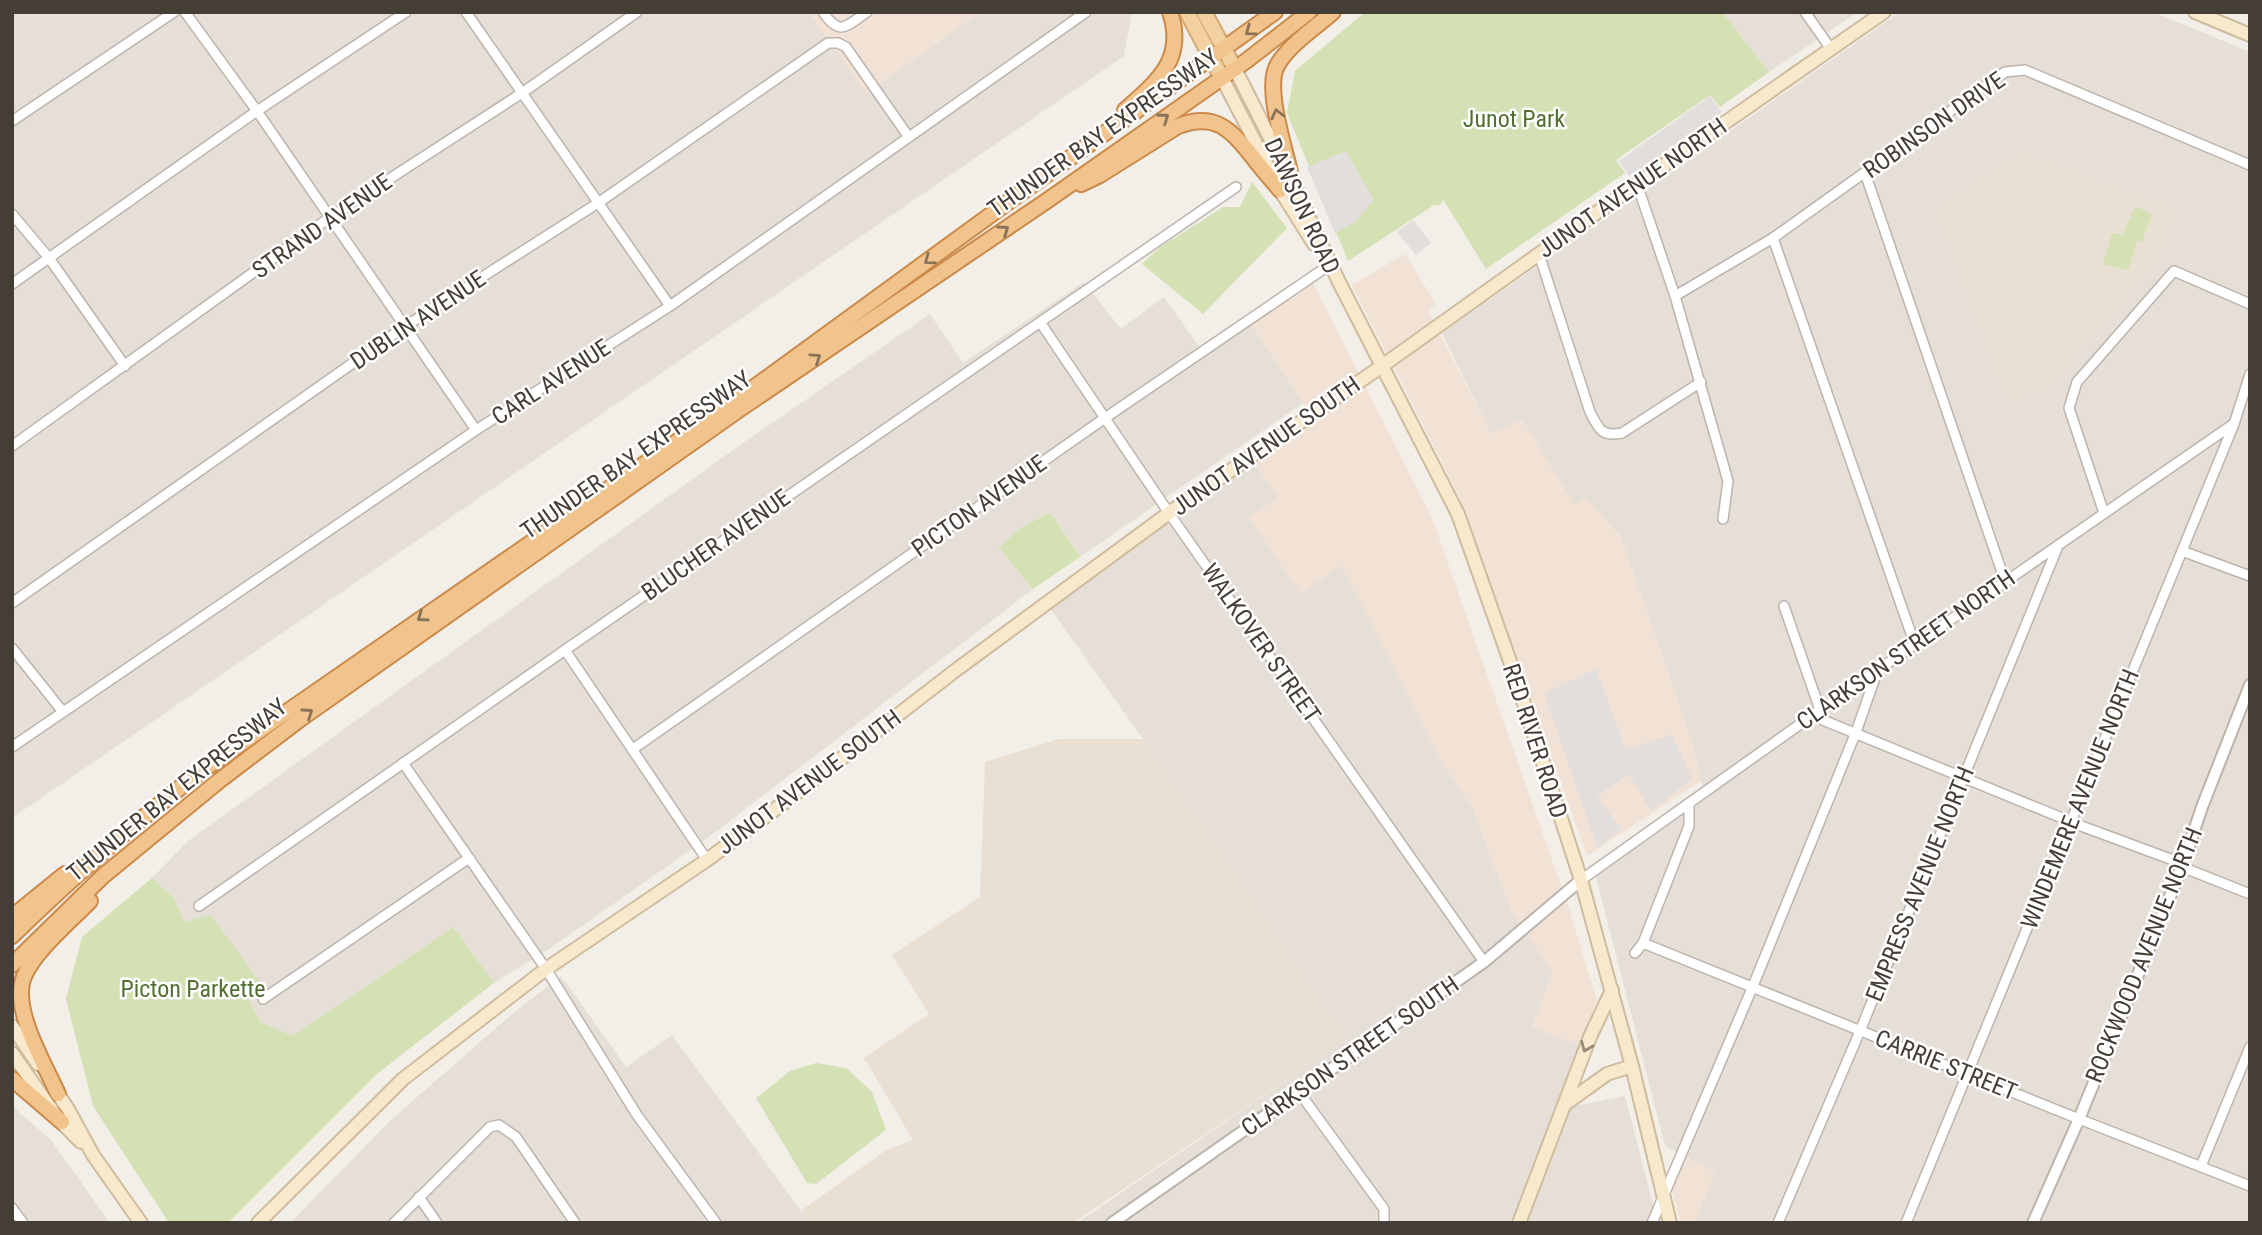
<svg xmlns="http://www.w3.org/2000/svg" width="2262" height="1235" viewBox="0 0 2262 1235" font-family="'Roboto Condensed',sans-serif">
<style>
.residential{fill:#e5dfd7}
.commercial{fill:#f1e2d5}
.education{fill:#e9e0d3}
.green{fill:#d3e1b5}
.parking{fill:#e1dedc}
.lines{fill:none;stroke-linecap:round;stroke-linejoin:round}
.minor-casing{stroke:#bcb4ac;stroke-width:12}
.tertiary-casing{stroke:#bcb4ac;stroke-width:14}
.secondary-casing{stroke:#cfbc9f;stroke-width:16}
.primary-casing{stroke:#d5ab72;stroke-width:18}
.trunk-casing{stroke:#cb8a49;stroke-width:18}
.minor{stroke:#fff;stroke-width:9}
.tertiary{stroke:#fff;stroke-width:10}
.secondary{stroke:#f8e8cc;stroke-width:12}
.primary{stroke:#f2d0a0;stroke-width:14}
.trunk{stroke:#f0c48c;stroke-width:14}
.oneway{stroke:#897459}
.oneway2{stroke:#958a7a}
.labels{text-anchor:middle;dominant-baseline:central;stroke-width:5;stroke-linejoin:round;paint-order:stroke}
.park-label{font-size:24px;fill:#516f31;stroke:#fff}
.street-label{font-size:24px;fill:#443e37;stroke:#fff}
</style>
<rect width="100%" height="100%" fill="#f2eee8"/>
<!-- residential -->
<g class="residential">
<polygon points="12,12 809,12 866,93 981,12 1132,12 1124,56 12,818"/>
<polygon points="1722,12 1858,12 1769,72"/>
<polygon points="1900,12 2153,12 2250,52 2250,1223 1695,1223 1714,1172 1665,1146 1596,877 1706,799 1688,730 1620,535 1574,505 1522,419 1491,434 1442,333"/>
<polygon points="1084,282 1121,329 1164,297 1205,355 1251,325 1303,403 1080,557 1053,516 1048,513 1016,531 999,548 1033,589 706,839 549,949 494,983 453,927 293,1036 260,1022 246,994 262,984 183,923 174,898 152,878 188,841 743,443 930,314 963,363"/>
<polygon points="1253,461 1278,497 1250,518 1341,564 1443,764 1472,807 1512,912 1553,971 1532,1027 1580,1045 1557,1102 1570,1107 1625,1096 1658,1223 1077,1223 1347,1039 1143,739 1050,608"/>
<polygon points="561,976 626,1067 672,1035 810,1223 290,1223 391,1120 512,1014"/>
<polygon points="12,1106 51,1140 110,1223 12,1223"/>
</g>
<!-- commercial -->
<g class="commercial">
<polygon points="809,12 981,12 866,93"/>
<polygon points="1405,254 1436,304 1428,310 1491,434 1522,419 1574,505 1585,497 1620,535 1688,730 1701,781 1587,856 1460,498 1352,285"/>
<polygon points="1313,283 1432,518 1569,908 1597,1001 1580,1045 1532,1027 1553,971 1512,912 1472,807 1443,764 1341,565 1301,594 1249,518 1277,497 1253,461 1313,418 1251,325"/>
<polygon points="1684,1156 1715,1172 1695,1223 1681,1223 1671,1187"/>
</g>
<!-- education -->
<g class="education">
<polygon points="2019,152 2176,208 2160,259 2048,387 2007,402 1936,209"/>
<polygon points="1059,739 1143,739 1347,1039 1073,1223 809,1223 802,1210 885,1151 913,1140 864,1058 929,1014 892,955 980,897 985,762"/>
</g>
<!-- green -->
<g class="green">
<polygon points="1365,12 1722,12 1769,72 1720,107 1710,95 1616,160 1625,173 1486,269 1443,199 1440,205 1434,205 1348,261 1287,113 1295,71"/>
<polygon points="1252,182 1287,228 1203,314 1142,264 1159,248 1223,207 1240,207"/>
<polygon points="2135,206 2152,214 2142,241 2137,241 2128,270 2103,264 2112,234 2123,234"/>
<polygon points="1048,513 1053,516 1080,557 1033,589 999,548 1016,531"/>
<polygon points="152,878 174,898 184,922 211,915 262,985 246,994 260,1022 293,1036 453,927 494,983 378,1073 228,1223 169,1223 93,1106 66,999 82,937"/>
<polygon points="816,1063 846,1068 872,1092 886,1130 816,1184 807,1183 756,1098 790,1071"/>
</g>
<!-- parking -->
<g class="parking">
<polygon points="1710,96 1722,112 1630,177 1619,161"/>
<polygon points="1346,151 1374,200 1354,223 1335,233 1307,167"/>
<polygon points="1413,220 1431,243 1416,255 1397,232"/>
<polygon points="1596,669 1626,750 1672,734 1692,779 1651,811 1629,774 1597,796 1621,829 1598,848 1544,694"/>
</g>
<g class="lines">
<defs>
<g id="minor">
<polyline points="185,12 257,111 476,430"/>
<polyline points="466,12 670,306"/>
<path d="M823,12C840,37 846,26 867,12"/>
<polyline points="1805,12 1831,49"/>
<polyline points="12,121 174,12"/>
<polyline points="1865,173 2005,581"/>
<polyline points="1637,184 1675,296 1728,481 1723,519"/>
<polyline points="12,214 49,258 125,366"/>
<polyline points="1773,238 1915,645"/>
<path d="M1539,254L1590,412C1599,429 1601,437 1622,433L1701,382"/>
<polyline points="12,284 257,111 406,12"/>
<polyline points="1675,296 1773,238 2005,72 2025,70 2250,165"/>
<polyline points="1040,322 1169,513 1484,962"/>
<polyline points="12,446 329,218 522,93 637,12"/>
<polyline points="2104,513 2069,408 2077,382 2174,271 2250,304"/>
<polyline points="2182,551 2250,576"/>
<polyline points="12,603 404,327 598,203 828,43 838,43 846,47 908,136"/>
<polyline points="1784,606 1820,710"/>
<polyline points="12,648 63,712"/>
<polyline points="565,650 707,860"/>
<polyline points="1813,716 2084,827 2173,860 2182,867 2250,894"/>
<polyline points="12,747 476,430 670,306 1086,12"/>
<polyline points="633,749 1105,418 1328,266"/>
<polyline points="403,763 546,969 637,1115 716,1223"/>
<polyline points="1581,880 1820,710 2232,425"/>
<polyline points="199,906 565,650 1236,187"/>
<polyline points="1643,943 2079,1119 2250,1186"/>
<polyline points="1635,953 1643,943 1689,826 1689,803"/>
<polyline points="263,999 469,858"/>
<polyline points="1299,1092 1384,1209 1384,1223"/>
<polyline points="2201,1166 2250,1047"/>
<polyline points="419,1197 437,1223"/>
<polyline points="12,1208 23,1223"/>
<polyline points="394,1223 490,1127 499,1125 516,1137 575,1223"/>
<polyline points="1652,1223 1753,986 1856,732 1877,672"/>
<polyline points="1778,1223 1860,1031 2058,546"/>
<polyline points="1906,1223 2182,551 2234,424 2250,374"/>
</g>
<g id="tertiary">
<polyline points="1112,1223 1484,962 1581,880"/>
<polyline points="2033,1223 2079,1119 2182,867 2202,807 2250,685"/>
</g>
<g id="secondary">
<polyline points="2195,12 2250,35"/>
<polyline points="1235,69 1292,181 1339,282 1458,514 1512,667 1581,880 1632,1066 1670,1223"/>
<polyline points="1222,78 1280,190 1314,244"/>
<polyline points="12,1026 38,1064"/>
<polyline points="12,1053 59,1120 81,1142"/>
<polyline points="54,1088 68,1109 93,1155 141,1223"/>
<polyline points="1564,1105 1607,1074 1632,1066"/>
<polyline points="258,1223 403,1079 546,969 707,860 789,799 956,670 1169,513 1382,366 1637,184 1884,12"/>
<polyline points="1519,1223 1590,1037 1612,990"/>
</g>
<g id="primary">
<polyline points="1187,12 1222,78"/>
<polyline points="1204,12 1235,69"/>
</g>
<g id="trunk">
<path d="M1125,110C1157,82 1186,59 1170,12"/>
<path d="M1292,181C1287,153 1263,87 1278,64C1290,44 1315,28 1333,12"/>
<path d="M1081,184L1100,175L1178,126C1215,112 1230,129 1252,156C1261,168 1271,179 1280,190"/>
<polyline points="12,917 65,874"/>
<path d="M12,936C72,878 134,823 200,772L734,402L1011,200L1275,12"/>
<polyline points="12,965 103,876 220,780 299,720 740,409 1048,200 1246,61 1309,12"/>
<polyline points="12,1079 62,1122"/>
<path d="M58,1094C45,1065 15,1015 22,983C28,956 71,921 90,901"/>
</g>
</defs>
<!-- minor casing -->
<use href="#minor" class="minor-casing"/>
<!-- tertiary casing -->
<use href="#tertiary" class="tertiary-casing"/>
<!-- secondary casing -->
<use href="#secondary" class="secondary-casing"/>
<!-- primary casing -->
<use href="#primary" class="primary-casing"/>
<!-- trunk casing -->
<use href="#trunk" class="trunk-casing"/>
<!-- minor -->
<use href="#minor" class="minor"/>
<!-- tertiary -->
<use href="#tertiary" class="tertiary"/>
<!-- secondary -->
<use href="#secondary" class="secondary"/>
<!-- primary -->
<use href="#primary" class="primary"/>
<!-- trunk -->
<use href="#trunk" class="trunk"/>
</g>
<!-- one-way arrows -->
<defs><path id="oneway-chevron" d="M-2-3.5L2.5 0L-2 3.5" fill="none" stroke-width="1.6" stroke-linecap="round" stroke-linejoin="round" transform="scale(1.75)"/></defs>
<g class="oneway">
<use href="#oneway-chevron" transform="translate(1250 31) rotate(144)"/>
<use href="#oneway-chevron" transform="translate(1277 114) rotate(-104)"/>
<use href="#oneway-chevron" transform="translate(1164 118) rotate(-35)"/>
<use href="#oneway-chevron" transform="translate(1004 230) rotate(-35)"/>
<use href="#oneway-chevron" transform="translate(929 260) rotate(144)"/>
<use href="#oneway-chevron" transform="translate(816 358) rotate(-34)"/>
<use href="#oneway-chevron" transform="translate(422 617) rotate(145)"/>
<use href="#oneway-chevron" transform="translate(308 713) rotate(-35)"/>
</g>
<use class="oneway2" href="#oneway-chevron" transform="translate(1586 1047) rotate(112)"/>
<g class="labels">
<!-- park labels -->
<g class="park-label">
<text x="1514" y="119">Junot Park</text>
<text x="193" y="989">Picton Parkette</text>
</g>
<!-- street labels -->
<g class="street-label">
<text transform="translate(1934 125) rotate(-35)">ROBINSON DRIVE</text>
<text transform="translate(1103 133) rotate(-35)">THUNDER BAY EXPRESSWAY</text>
<text transform="translate(1632 188) rotate(-35)">JUNOT AVENUE NORTH</text>
<text transform="translate(1302 206) rotate(65)">DAWSON ROAD</text>
<text transform="translate(322 226) rotate(-35)">STRAND AVENUE</text>
<text transform="translate(418 320) rotate(-34)">DUBLIN AVENUE</text>
<text transform="translate(551 382) rotate(-33)">CARL AVENUE</text>
<text transform="translate(1266 446) rotate(-35)">JUNOT AVENUE SOUTH</text>
<text transform="translate(636 455) rotate(-35)">THUNDER BAY EXPRESSWAY</text>
<text transform="translate(979 506) rotate(-35)">PICTON AVENUE</text>
<text transform="translate(716 545) rotate(-35)">BLUCHER AVENUE</text>
<text transform="translate(1261 643) rotate(55)">WALKOVER STREET</text>
<text transform="translate(1906 650) rotate(-35)">CLARKSON STREET NORTH</text>
<text transform="translate(1535 741) rotate(72)">RED RIVER ROAD</text>
<text transform="translate(809 782) rotate(-37)">JUNOT AVENUE SOUTH</text>
<text transform="translate(177 790) rotate(-39)">THUNDER BAY EXPRESSWAY</text>
<text transform="translate(2080 799) rotate(-68)">WINDEMERE AVENUE NORTH</text>
<text transform="translate(1920 884) rotate(-68)">EMPRESS AVENUE NORTH</text>
<text transform="translate(2144 955) rotate(-68)">ROCKWOOD AVENUE NORTH</text>
<text transform="translate(1350 1056) rotate(-35)">CLARKSON STREET SOUTH</text>
<text transform="translate(1946 1065) rotate(22)">CARRIE STREET</text>
</g>
</g>
<!-- border -->
<rect width="2262" height="1235" fill="none" stroke="#443e37" stroke-width="28"/>
</svg>
